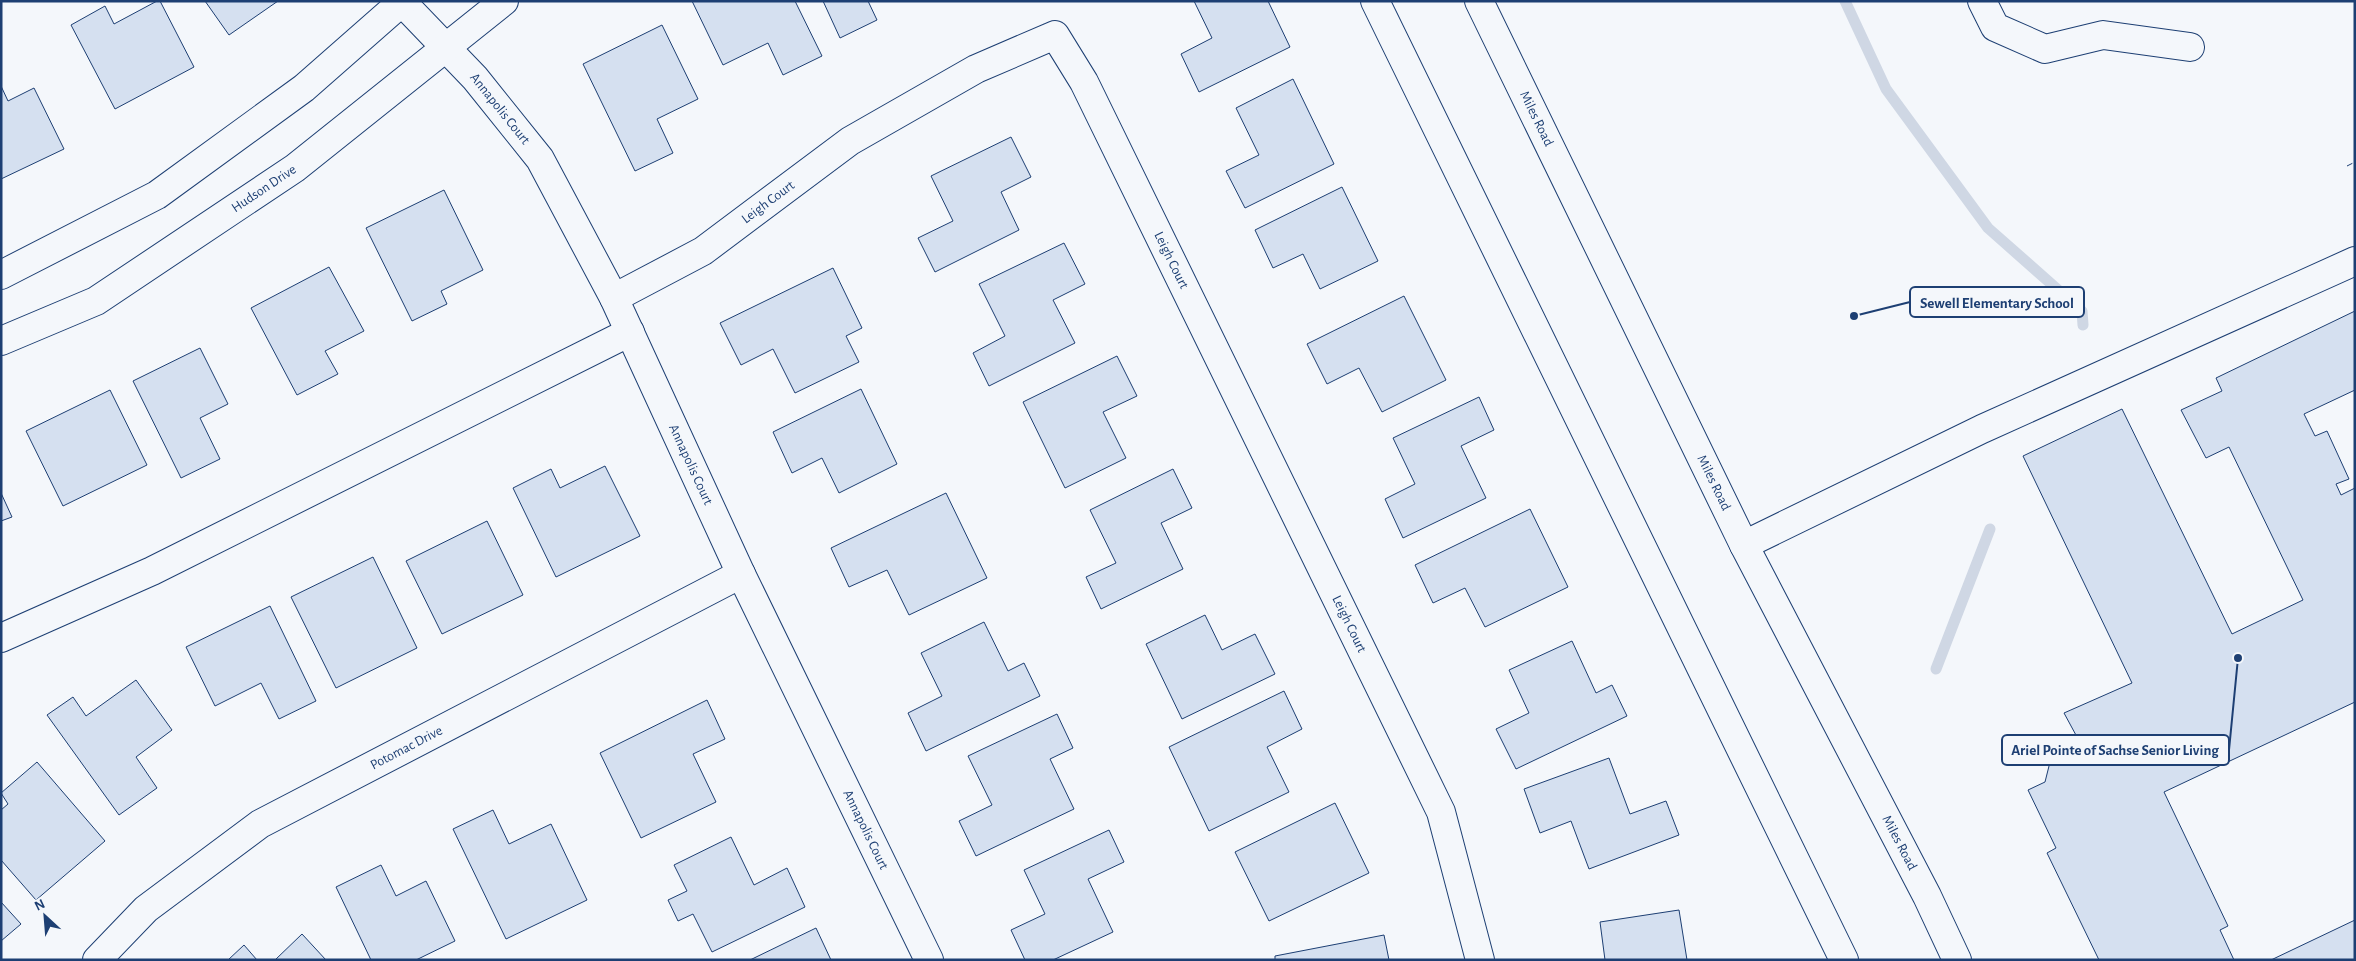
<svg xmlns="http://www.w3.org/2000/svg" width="2356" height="961" viewBox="0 0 2356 961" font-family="'Alegreya Sans',sans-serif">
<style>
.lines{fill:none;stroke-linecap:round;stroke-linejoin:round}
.stream{stroke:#cfd7e4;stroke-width:11}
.building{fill:#d5e0f0;stroke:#1d3f73}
.minor-casing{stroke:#1d3f73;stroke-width:30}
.major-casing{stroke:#1d3f73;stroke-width:30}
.minor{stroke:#f4f7fb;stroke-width:28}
.major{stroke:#f4f7fb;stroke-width:28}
.fence{stroke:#1d3f73;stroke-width:1;stroke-dasharray:6 2.5;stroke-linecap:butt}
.labels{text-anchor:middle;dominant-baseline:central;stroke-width:4;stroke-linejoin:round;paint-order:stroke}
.street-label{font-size:14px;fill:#1d3f73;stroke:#f4f7fb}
.leader{fill:none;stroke:#1d3f73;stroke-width:2}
.callout-dot{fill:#1d3f73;stroke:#f4f7fb;stroke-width:2}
.callout{fill:#f4f7fb;stroke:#1d3f73;stroke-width:2}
.callout-label{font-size:15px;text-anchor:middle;font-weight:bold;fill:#1d3f73}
</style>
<rect width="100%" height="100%" fill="#f4f7fb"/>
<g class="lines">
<!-- stream -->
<g class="stream">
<polyline points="1845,1 1886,89 1988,228 2082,311 2083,325"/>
<polyline points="1936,669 1990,529"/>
</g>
</g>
<!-- building -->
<g class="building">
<polygon points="157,1 160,1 194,67 115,109 71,25 105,6 114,24"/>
<polygon points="205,1 278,1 229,35"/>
<polygon points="692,1 795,1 822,56 783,75 768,43 723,65"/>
<polygon points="823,1 868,1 877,20 840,38"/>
<polygon points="1194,1 1268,1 1290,47 1199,92 1181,54 1212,38"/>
<polygon points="662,25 698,99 657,119 673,153 635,171 583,64"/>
<polygon points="1293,79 1334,164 1245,208 1226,171 1259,155 1236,108"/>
<polygon points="1,86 8,101 34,88 64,149 1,179"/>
<polygon points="1011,137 1031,177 1001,192 1019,230 935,272 918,238 953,221 931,176"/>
<polygon points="1342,187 1378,261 1320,289 1303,254 1273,268 1255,230"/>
<polygon points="444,190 483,270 441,291 447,304 412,321 366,228"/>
<polygon points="1064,243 1085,284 1053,300 1075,343 989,386 973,353 1005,336 979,284"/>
<polygon points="329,267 364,331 325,351 338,374 297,395 251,308"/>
<polygon points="833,268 862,328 846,336 859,362 795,393 773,349 741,365 720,323"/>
<polygon points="1404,296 1446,380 1382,412 1359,368 1327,384 1307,344"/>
<polygon points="2355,311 2355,390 2304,414 2315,436 2327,431 2349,479 2336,484 2341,495 2355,488 2355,702 2164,792 2228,926 2220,930 2234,960 2099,960 2047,853 2056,848 2028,790 2045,782 2050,762 2068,753 2077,737 2064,713 2132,683 2023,456 2122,409 2232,634 2303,600 2229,447 2206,458 2181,410 2222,391 2216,378"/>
<polygon points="200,348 228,404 200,418 220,459 181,478 133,381"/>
<polygon points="1117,356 1137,396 1103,412 1126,458 1065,488 1023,402"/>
<polygon points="861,389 897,464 839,493 822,458 792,473 773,432"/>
<polygon points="110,390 147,465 63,506 26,431"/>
<polygon points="1479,397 1494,430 1461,446 1486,498 1403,538 1385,499 1415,484 1393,438"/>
<polygon points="605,466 640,536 556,577 513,488 551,469 560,488"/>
<polygon points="1173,469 1192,508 1161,523 1183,569 1101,609 1086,577 1116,563 1090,510"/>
<polygon points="1,493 12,517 1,521"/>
<polygon points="946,493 987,578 909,615 887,570 849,587 831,548"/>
<polygon points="1530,509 1568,587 1485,627 1465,588 1433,603 1415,565"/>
<polygon points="487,521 523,595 442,634 406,561"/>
<polygon points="373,557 417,648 336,688 291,597"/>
<polygon points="270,606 316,701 279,719 261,683 215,706 186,647"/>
<polygon points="1205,615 1222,650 1255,634 1275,674 1182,719 1146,644"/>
<polygon points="984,622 1008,671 1024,663 1040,696 926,751 908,713 942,696 921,653"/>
<polygon points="1572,641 1596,693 1612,685 1627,716 1516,769 1496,729 1529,713 1509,670"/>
<polygon points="136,680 172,730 136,757 157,788 119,815 47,715 73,697 86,716"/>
<polygon points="1284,691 1302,729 1267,747 1289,792 1209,831 1169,747"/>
<polygon points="707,700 725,739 693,754 716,802 641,838 600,753"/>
<polygon points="1057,714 1073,748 1050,759 1074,809 976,856 959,821 992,805 968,756"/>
<polygon points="1609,758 1630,814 1666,801 1679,835 1589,869 1571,821 1540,833 1524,789"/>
<polygon points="37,762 105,841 36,900 1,860 1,810 8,804 1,793"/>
<polygon points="1335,803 1369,873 1269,921 1235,852"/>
<polygon points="493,810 509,844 551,824 587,900 506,939 453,829"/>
<polygon points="1109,830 1124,862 1088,879 1113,932 1053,960 1025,960 1011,930 1045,914 1024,870"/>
<polygon points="731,837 754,885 787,868 805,907 712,952 693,914 678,921 668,900 687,891 674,865"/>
<polygon points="381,865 396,896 426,881 455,941 416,960 371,960 336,887"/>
<polygon points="1,902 21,924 1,941"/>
<polygon points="1679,910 1687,960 1605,960 1600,922"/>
<polygon points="2355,920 2355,960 2271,960"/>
<polygon points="816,928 831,960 750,960"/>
<polygon points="302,934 326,960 275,960"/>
<polygon points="1384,935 1389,960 1275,960 1275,956"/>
<polygon points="244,945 257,960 228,960"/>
</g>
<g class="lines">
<defs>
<g id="minor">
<polyline points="1982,1 1995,27 2045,49 2103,35 2190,47"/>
<path id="s1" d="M402,2L475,78L540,159L614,298L741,574L929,960"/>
<polyline points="1,275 157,195 304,88 403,1"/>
<path id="s2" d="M614,298L703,251L850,141L976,69L1055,35L1084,82L1441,812L1480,960"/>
<path id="s3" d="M1,341L96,301L295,168L504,1"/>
<polyline points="1744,545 1982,429 2355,261"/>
<polyline points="1,638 152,571 630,332"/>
<path id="s4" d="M97,960L146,909L260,824L741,574"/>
</g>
<g id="major">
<polyline points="1375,1 1844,960"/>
<path id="s5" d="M1479,1L1744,545L1927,896L1957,960"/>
</g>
</defs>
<!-- minor casing -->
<use href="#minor" class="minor-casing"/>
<!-- major casing -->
<use href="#major" class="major-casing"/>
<!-- minor -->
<use href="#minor" class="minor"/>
<!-- major -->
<use href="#major" class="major"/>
<!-- fence -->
<polyline class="fence" points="2347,166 2355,162"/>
</g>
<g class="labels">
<!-- street labels -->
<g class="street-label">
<text stroke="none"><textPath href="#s1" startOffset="145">Annapolis Court</textPath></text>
<text stroke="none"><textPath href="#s5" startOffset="131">Miles Road</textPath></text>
<text stroke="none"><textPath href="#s3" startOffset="305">Hudson Drive</textPath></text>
<text stroke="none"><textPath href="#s2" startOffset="182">Leigh Court</textPath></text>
<text stroke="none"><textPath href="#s2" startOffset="769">Leigh Court</textPath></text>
<text stroke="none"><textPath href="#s1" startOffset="550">Annapolis Court</textPath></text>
<text stroke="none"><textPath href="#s5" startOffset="536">Miles Road</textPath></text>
<text stroke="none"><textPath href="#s2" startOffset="1174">Leigh Court</textPath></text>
<text stroke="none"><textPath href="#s4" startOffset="378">Potomac Drive</textPath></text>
<text stroke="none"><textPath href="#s1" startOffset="955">Annapolis Court</textPath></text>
<text stroke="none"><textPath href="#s5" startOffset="941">Miles Road</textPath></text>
</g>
</g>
<!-- callouts -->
<path class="leader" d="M1854 316L1910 302M2238 658L2229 750"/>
<g class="callout-dot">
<circle cx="1854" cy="316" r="5"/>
<circle cx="2238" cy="658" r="5"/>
</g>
<g class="callout">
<rect x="1910" y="287" width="174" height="30" rx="5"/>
<rect x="2002" y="735" width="227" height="30" rx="5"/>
</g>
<g class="callout-label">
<text x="1997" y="308">Sewell Elementary School</text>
<text x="2115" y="755">Ariel Pointe of Sachse Senior Living</text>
</g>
<!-- border -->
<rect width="2356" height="961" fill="none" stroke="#1d3f73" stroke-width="5"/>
<!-- north arrow -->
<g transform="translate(45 916) rotate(334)" stroke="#f4f7fb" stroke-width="4" paint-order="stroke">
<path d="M0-4L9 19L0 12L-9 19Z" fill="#1d3f73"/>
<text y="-8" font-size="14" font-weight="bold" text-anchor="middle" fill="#1d3f73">N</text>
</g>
</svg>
